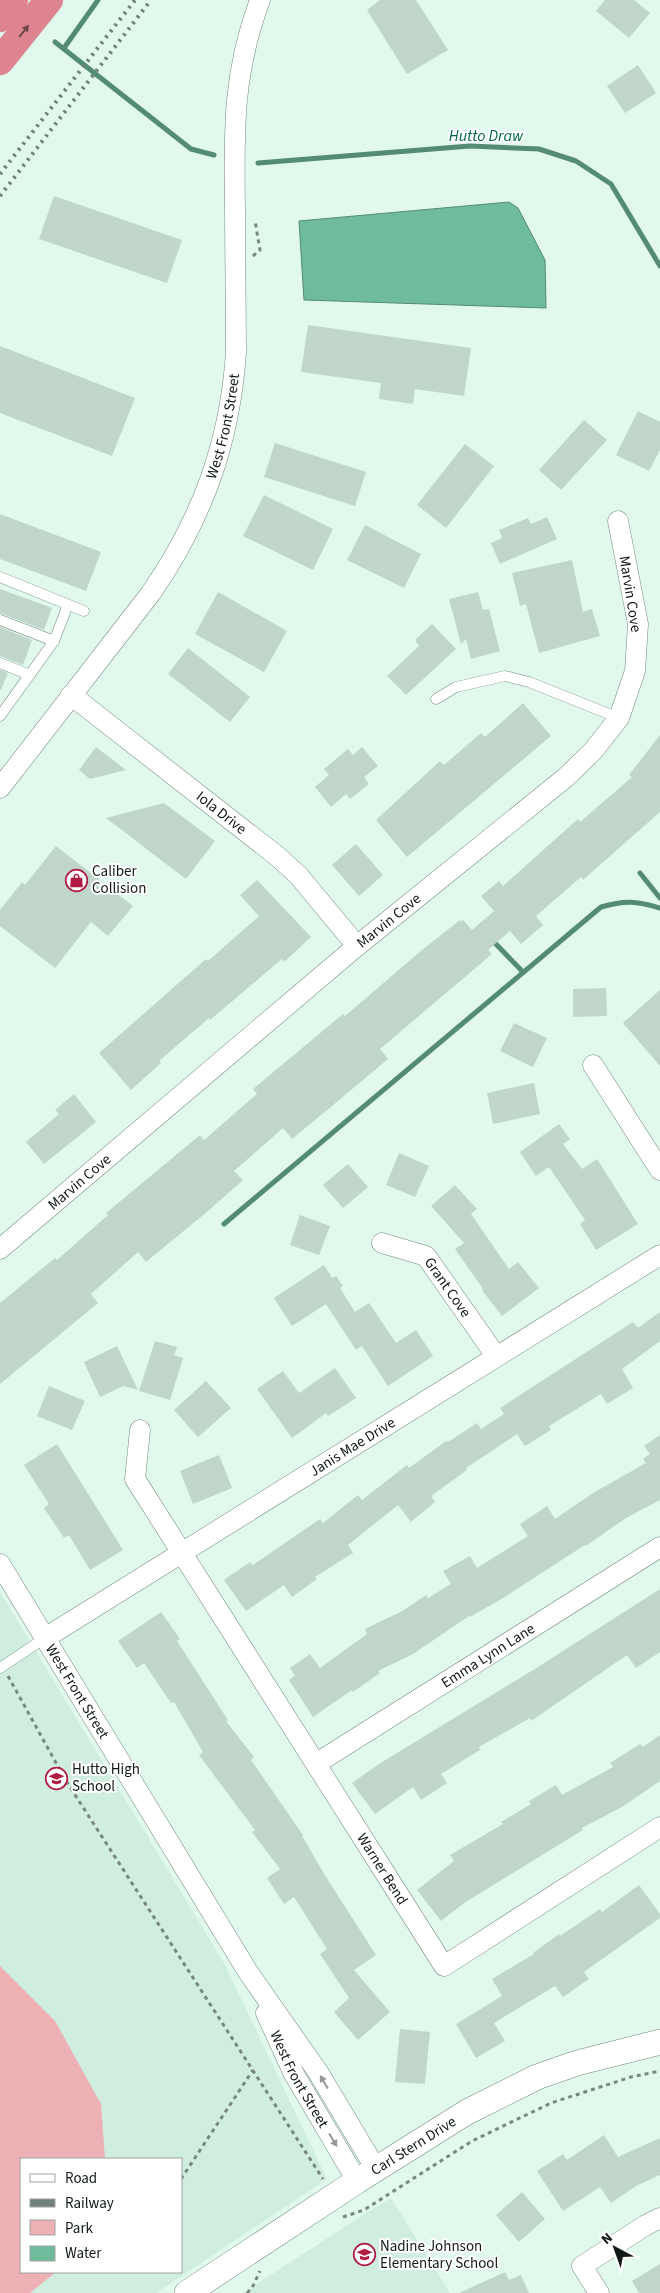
<svg xmlns="http://www.w3.org/2000/svg" width="660" height="2293" viewBox="0 0 660 2293" font-family="'Source Sans 3',sans-serif">
<style>
.built{fill:#cfeedf;fill-rule:evenodd}
.green{fill:#edb0b5}
.water{fill:#6fbc9c;stroke:#538b74}
.lines{fill:none;stroke-linecap:round;stroke-linejoin:round}
.stream{stroke:#538b74;stroke-width:5}
.building{fill:#c0d6cb}
.service-casing{stroke:#73887e;stroke-width:11}
.minor-casing{stroke:#73887e;stroke-width:21}
.tertiary-casing{stroke:#73887e;stroke-width:26}
.trunk-casing{stroke:#d9dada;stroke-width:29}
.path{stroke:#788881;stroke-width:3;stroke-dasharray:4 4;stroke-linecap:butt}
.service{stroke:#fff;stroke-width:10}
.minor{stroke:#fff;stroke-width:20}
.tertiary{stroke:#fff;stroke-width:25}
.trunk{stroke:#de8490;stroke-width:28}
.rail{stroke:#718079;stroke-width:4;stroke-dasharray:2.5 5;stroke-linecap:butt}
.oneway{fill:#6e4a4d}
.oneway2{fill:#949897}
.labels{text-anchor:middle;dominant-baseline:central;stroke-width:4;stroke-linejoin:round;paint-order:stroke}
.street-label{font-size:15px;fill:#121a17;stroke:#fff}
.poi-label{font-size:15px;fill:#121a17;stroke:#fff;text-anchor:start}
.water-label{font-size:16px;font-style:italic;fill:#006749;stroke:#fff}
</style>
<rect width="100%" height="100%" fill="#e1f8ed"/>
<!-- built -->
<g class="built">
<path d="M0,1592L224,1963L327,2179L156,2293H0ZM21,2159H181V2272H21Z"/>
<polygon points="391,2198 450,2293 243,2293 360,2217"/>
</g>
<!-- green -->
<polygon class="green" points="0,1966 55,2021 101,2104 105,2159 21,2159 21,2272 56,2272 30,2293 0,2293"/>
<!-- water -->
<polygon class="water" points="509,202 518,208 545,260 546,308 304,300 299,221"/>
<g class="lines">
<!-- stream -->
<g class="stream">
<polyline points="55,42 191,149 214,155"/>
<polyline points="64,48 98,0"/>
<polyline points="258,163 470,146 539,149 576,161 611,184 660,266"/>
<polyline points="640,873 660,898"/>
<polyline points="492,940 523,972"/>
<path d="M224,1224L601,907C625,900 636,901 660,908"/>
</g>
</g>
<!-- building -->
<g class="building">
<polygon points="380,0 416,0 448,50 407,74 367,10"/>
<polygon points="605,0 634,0 650,13 629,38 596,11"/>
<polygon points="638,65 656,93 625,113 607,86"/>
<polygon points="54,196 182,240 167,283 39,239"/>
<polygon points="308,325 471,348 464,396 415,389 413,404 379,399 381,383 301,372"/>
<polygon points="0,346 135,398 112,456 0,413"/>
<polygon points="638,411 660,422 660,450 649,471 616,455"/>
<polygon points="584,420 607,440 561,490 539,470"/>
<polygon points="275,443 366,472 355,506 264,477"/>
<polygon points="465,444 494,466 446,528 417,505"/>
<polygon points="264,495 333,529 313,570 243,536"/>
<polygon points="0,514 101,552 86,591 0,559"/>
<polygon points="547,517 557,539 500,564 491,543 502,538 499,530 528,518 531,524"/>
<polygon points="365,525 421,554 404,588 347,560"/>
<polygon points="572,560 583,612 592,609 600,636 539,653 526,604 520,606 512,573"/>
<polygon points="0,589 52,608 44,630 0,613"/>
<polygon points="218,592 287,631 264,672 195,634"/>
<polygon points="478,592 483,610 489,609 500,651 471,659 466,639 461,644 449,599"/>
<polygon points="432,624 456,649 406,695 387,676 419,646 415,640"/>
<polygon points="0,627 32,640 23,665 0,656"/>
<polygon points="188,648 250,697 230,722 168,674"/>
<polygon points="0,670 8,673 1,690 0,690"/>
<polygon points="523,703 551,736 407,857 376,820 440,761 444,765 481,733 485,737"/>
<polygon points="660,735 660,812 583,880 581,877 536,916 543,925 521,944 510,931 488,950 492,954 380,1049 388,1059 332,1106 292,1139 283,1128 234,1171 243,1180 208,1211 146,1262 138,1252 91,1294 98,1303 0,1384 0,1303 55,1258 57,1260 108,1215 106,1213 200,1135 204,1140 257,1094 253,1089 343,1014 345,1016 422,950 460,920 461,922 463,920 472,930 494,911 481,896 499,881 503,886 578,819 580,822 632,777 629,775"/>
<polygon points="96,747 126,770 90,779 79,770"/>
<polygon points="362,747 378,766 364,777 369,784 350,799 346,794 331,807 315,787 329,775 324,769 348,749 353,755"/>
<polygon points="164,803 215,841 186,879 106,818"/>
<polygon points="356,844 383,875 359,896 332,865"/>
<polygon points="56,846 133,906 108,936 91,922 55,968 0,926 0,910 22,882 25,885"/>
<polygon points="257,880 311,937 284,962 282,959 210,1020 209,1018 159,1061 161,1063 131,1090 99,1053 206,959 208,961 259,916 240,895"/>
<polygon points="606,988 607,1016 573,1017 573,989"/>
<polygon points="660,990 660,1066 623,1023"/>
<polygon points="514,1023 547,1038 533,1067 500,1051"/>
<polygon points="534,1083 540,1114 493,1124 487,1093"/>
<polygon points="74,1094 96,1122 44,1164 26,1142 59,1114 55,1110"/>
<polygon points="559,1124 570,1139 563,1144 582,1169 597,1159 638,1224 596,1250 580,1224 585,1220 549,1167 536,1176 520,1152"/>
<polygon points="399,1153 429,1166 415,1197 386,1185"/>
<polygon points="348,1164 368,1187 343,1208 323,1185"/>
<polygon points="455,1185 477,1209 471,1214 509,1269 518,1262 539,1288 502,1316 482,1290 483,1289 455,1249 464,1243 431,1206"/>
<polygon points="300,1215 330,1226 319,1255 290,1245"/>
<polygon points="324,1265 332,1278 336,1276 343,1286 340,1288 355,1312 369,1303 396,1343 416,1330 433,1356 388,1386 362,1346 356,1350 326,1304 292,1326 274,1298"/>
<polygon points="660,1312 660,1341 622,1369 633,1388 607,1404 601,1394 549,1426 551,1430 525,1446 517,1434 466,1468 467,1470 431,1496 435,1502 411,1522 398,1505 348,1545 353,1553 315,1577 317,1579 292,1597 284,1585 246,1611 224,1580 250,1562 253,1565 320,1519 323,1523 358,1495 362,1500 407,1465 409,1468 446,1441 448,1442 477,1423 481,1429 504,1414 500,1408 633,1322 638,1328"/>
<polygon points="155,1341 177,1347 174,1355 183,1358 170,1400 139,1391"/>
<polygon points="117,1346 138,1390 123,1386 100,1397 84,1362"/>
<polygon points="335,1368 356,1398 328,1416 326,1413 292,1438 257,1389 283,1371 299,1393"/>
<polygon points="206,1381 231,1408 198,1437 174,1410"/>
<polygon points="49,1386 85,1401 72,1430 37,1416"/>
<polygon points="660,1435 660,1500 626,1518 586,1546 585,1545 503,1598 470,1617 469,1616 413,1654 378,1671 380,1673 353,1692 352,1690 313,1717 289,1680 295,1676 290,1668 310,1654 320,1668 367,1634 365,1629 404,1610 426,1595 428,1598 451,1584 443,1571 470,1556 477,1568 528,1536 520,1524 547,1506 555,1519 593,1493 646,1463 643,1459 650,1454 644,1446"/>
<polygon points="57,1444 123,1550 90,1570 69,1535 64,1538 44,1508 49,1504 24,1465"/>
<polygon points="219,1455 232,1488 193,1504 180,1471"/>
<polygon points="660,1589 660,1652 636,1668 627,1655 531,1721 530,1718 479,1747 480,1750 441,1774 447,1783 421,1800 413,1787 375,1814 352,1783 379,1764 538,1667"/>
<polygon points="161,1612 180,1639 177,1641 228,1720 226,1721 254,1757 251,1760 303,1835 302,1836 326,1877 376,1955 354,1970 390,2012 358,2040 334,2012 349,1998 320,1954 327,1949 294,1897 284,1904 267,1878 280,1869 252,1832 255,1830 199,1755 203,1752 174,1702 171,1703 144,1663 137,1668 118,1641"/>
<polygon points="660,1735 660,1781 622,1807 582,1828 583,1830 464,1903 441,1921 417,1890 454,1861 450,1855 503,1824 501,1822 531,1804 529,1801 556,1785 562,1795 613,1767 610,1763 640,1744 643,1747"/>
<polygon points="639,1885 660,1914 660,1918 584,1972 589,1979 563,1997 555,1986 494,2023 505,2041 476,2058 456,2024 502,1996 492,1979 534,1954 533,1953 559,1934 560,1936 600,1909 602,1912"/>
<polygon points="400,2029 430,2032 425,2084 395,2082"/>
<polygon points="604,2135 618,2157 660,2138 660,2175 636,2186 611,2203 600,2187 563,2211 537,2171 563,2154 567,2160"/>
<polygon points="522,2192 545,2219 519,2242 496,2215"/>
<polygon points="660,2264 660,2293 639,2293 632,2281"/>
<polygon points="505,2272 509,2280 521,2275 529,2293 459,2293"/>
</g>
<g class="lines">
<defs>
<g id="service">
<polyline points="0,577 84,611"/>
<polyline points="0,620 54,641"/>
<polyline points="0,663 30,675"/>
<polyline points="436,699 456,687 505,676 529,682 619,718"/>
<polyline points="0,716 54,641 68,605"/>
<polyline points="0,1668 45,1638"/>
</g>
<g id="minor">
<path id="s1" d="M71,695L277,856L298,875L357,946"/>
<path id="s2" d="M0,788L151,593C202,519 230,443 236,352C236,305 235,258 235,211C234,133 232,75 260,0"/>
<polyline points="593,1065 660,1170"/>
<path id="s3" d="M382,1243L426,1256L496,1356"/>
<path id="s4" d="M0,1249L357,946L565,778L593,751L619,718L635,671L638,624L618,521"/>
<path id="s5" d="M140,1430L135,1479L444,1966L660,1827"/>
<path id="s6" d="M0,1564L248,1972L318,2072L376,2169"/>
<path id="s7" d="M45,1638L660,1255"/>
<path id="s8" d="M317,1763L660,1547"/>
<path id="s9" d="M266,2013L294,2074L357,2181"/>
<polyline points="599,2293 582,2266 646,2225 660,2218"/>
</g>
<g id="tertiary">
<path id="s10" d="M187,2293L357,2181L467,2112L537,2077L577,2063L660,2042"/>
</g>
<g id="trunk">
<polyline points="0,18 14,0"/>
<polyline points="0,61 49,0"/>
</g>
</defs>
<!-- service casing -->
<use href="#service" class="service-casing"/>
<!-- minor casing -->
<use href="#minor" class="minor-casing"/>
<!-- tertiary casing -->
<use href="#tertiary" class="tertiary-casing"/>
<!-- trunk casing -->
<use href="#trunk" class="trunk-casing"/>
<!-- path -->
<g class="path">
<polyline points="253,256 260,250 255,221"/>
<polyline points="8,1676 66,1781 323,2179"/>
<polyline points="181,2179 253,2070"/>
<polyline points="343,2217 364,2210 472,2141 551,2103 631,2077 660,2071"/>
<polyline points="247,2293 252,2288 260,2271"/>
</g>
<!-- service -->
<use href="#service" class="service"/>
<!-- minor -->
<use href="#minor" class="minor"/>
<!-- tertiary -->
<use href="#tertiary" class="tertiary"/>
<!-- trunk -->
<use href="#trunk" class="trunk"/>
<!-- rail -->
<g class="rail">
<polyline points="0,174 135,0"/>
<polyline points="0,196 151,0"/>
</g>
</g>
<!-- one-way arrows -->
<defs><path id="oneway-solid" d="M-6-.8H1V-3.2L6.5 0L1 3.2V.8H-6Z" transform="scale(1.25)"/></defs>
<use class="oneway" href="#oneway-solid" transform="translate(24 31) rotate(-51)"/>
<g class="oneway2">
<use href="#oneway-solid" transform="translate(324 2082) rotate(-121)"/>
<use href="#oneway-solid" transform="translate(333 2140) rotate(59)"/>
</g>
<!-- icons -->
<defs>
<symbol id="shop-ring" viewBox="-11 -11 22 22"><circle r="9.5" fill="#fff" stroke="#af1b41" stroke-width="1.5"/><path d="M-5-2.5h2.3a2.7 3.5 0 0 1 5.4 0H5L5.5 6h-11ZM-1.5-2.5h3a1.5 2.3 0 0 0-3 0Z" fill="#af1b41"/></symbol>
<symbol id="school-ring" viewBox="-11 -11 22 22"><circle r="9.5" fill="#fff" stroke="#af1b41" stroke-width="1.5"/><path d="M0-5L7-2L0 1L-7-2ZM-4 1L0 2.5L4 1V4Q0 6-4 4Z" fill="#af1b41"/></symbol>
</defs>
<g fill-rule="evenodd">
<use href="#shop-ring" x="64" y="868" width="25" height="25"/>
<use href="#school-ring" x="44" y="1766" width="25" height="25"/>
<use href="#school-ring" x="352" y="2242" width="25" height="25"/>
</g>
<g class="labels">
<!-- street labels -->
<g class="street-label">
<text stroke="none"><textPath href="#s2" startOffset="430">West Front Street</textPath></text>
<text transform="translate(630 594) rotate(81)">Marvin Cove</text>
<text stroke="none"><textPath href="#s1" startOffset="191">Iola Drive</textPath></text>
<text stroke="none"><textPath href="#s4" startOffset="509">Marvin Cove</textPath></text>
<text stroke="none"><textPath href="#s4" startOffset="104">Marvin Cove</textPath></text>
<text stroke="none"><textPath href="#s3" startOffset="84">Grant Cove</textPath></text>
<text stroke="none"><textPath href="#s7" startOffset="362">Janis Mae Drive</textPath></text>
<text stroke="none"><textPath href="#s8" startOffset="202">Emma Lynn Lane</textPath></text>
<text stroke="none"><textPath href="#s6" startOffset="149">West Front Street</textPath></text>
<text stroke="none"><textPath href="#s5" startOffset="511">Warner Bend</textPath></text>
<text stroke="none"><textPath href="#s9" startOffset="74">West Front Street</textPath></text>
<text stroke="none"><textPath href="#s10" startOffset="270">Carl Stern Drive</textPath></text>
</g>
<!-- poi labels -->
<g class="poi-label">
<text x="92" y="871">Caliber<tspan x="92" dy="17">Collision</tspan></text>
<text x="72" y="1769">Hutto High<tspan x="72" dy="17">School</tspan></text>
<text x="380" y="2246">Nadine Johnson<tspan x="380" dy="17">Elementary School</tspan></text>
</g>
<!-- water labels -->
<g class="water-label">
<text x="486" y="136">Hutto Draw</text>
</g>
</g>
<!-- legend -->
<rect x="20" y="2158" width="162" height="115" fill="#ffffff" stroke="#a0a3a2"/>
<rect x="30" y="2174" width="25" height="8" fill="#ffffff" stroke="#a0a3a2"/>
<text x="65" y="2183" font-size="15" fill="#121a17">Road</text>
<rect x="30" y="2199" width="25" height="8" fill="#718079" stroke="#a0a3a2"/>
<text x="65" y="2208" font-size="15" fill="#121a17">Railway</text>
<rect x="30" y="2220" width="25" height="15" fill="#edb0b5" stroke="#a0a3a2"/>
<text x="65" y="2233" font-size="15" fill="#121a17">Park</text>
<rect x="30" y="2246" width="25" height="15" fill="#6fbc9c" stroke="#a0a3a2"/>
<text x="65" y="2258" font-size="15" fill="#121a17">Water</text>
<!-- north arrow -->
<g transform="translate(615 2248) rotate(319)" stroke="#ffffff" stroke-width="4" paint-order="stroke">
<path d="M0-4L9 19L0 12L-9 19Z" fill="#121a17"/>
<text y="-8" font-size="14" font-weight="bold" text-anchor="middle" fill="#121a17">N</text>
</g>
</svg>
